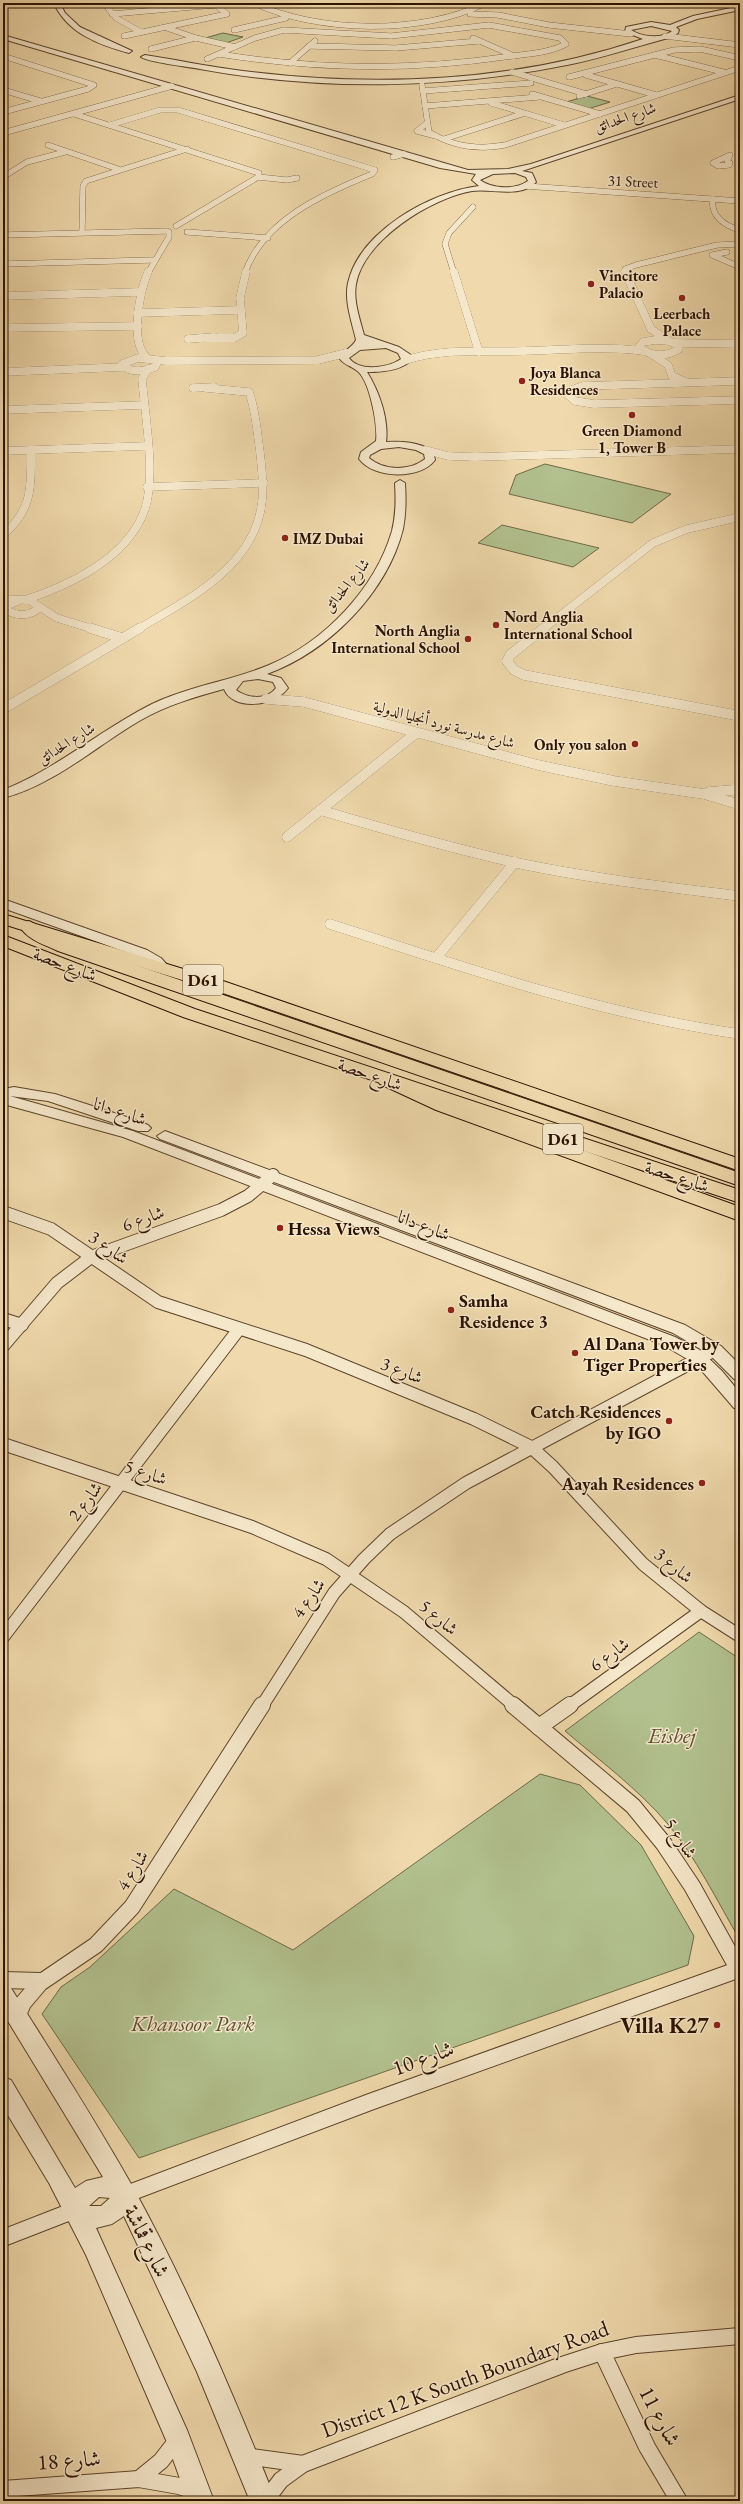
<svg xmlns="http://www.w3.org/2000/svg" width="743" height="2504" viewBox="0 0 743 2504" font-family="'EB Garamond',Amiri,serif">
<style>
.green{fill:#b2c18f;stroke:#6f6a48}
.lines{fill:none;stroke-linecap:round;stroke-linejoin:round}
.minor-far4-casing{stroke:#5d442b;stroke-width:6}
.minor-far3-casing{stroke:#5d442b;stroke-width:8}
.minor-far2-casing{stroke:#5d442b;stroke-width:10}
.minor-far1-casing{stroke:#5d442b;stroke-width:14}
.minor-casing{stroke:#5d442b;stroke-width:18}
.tertiary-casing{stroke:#5d442b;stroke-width:2}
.primary-casing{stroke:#2c1200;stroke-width:2}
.motorway-casing{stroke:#2c1200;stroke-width:2}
.minor-far4{stroke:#f5e7ca;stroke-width:5.5}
.minor-far3{stroke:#f5e7ca;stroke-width:8}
.minor-far2{stroke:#f5e7ca;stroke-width:10}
.minor-far1{stroke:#f5e7ca;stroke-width:12}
.minor{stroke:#f5e7ca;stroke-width:16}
.tertiary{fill:#f5e7ca;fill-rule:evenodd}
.primary{fill:#f0daad;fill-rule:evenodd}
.motorway{fill:#f0daad;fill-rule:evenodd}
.poi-dot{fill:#8f2418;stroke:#f5e7ca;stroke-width:1.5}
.labels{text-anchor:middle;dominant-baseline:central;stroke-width:3;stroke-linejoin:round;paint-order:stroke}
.far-street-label{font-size:15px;fill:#2c1200;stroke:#f5e7ca}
.far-poi-label{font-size:15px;font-weight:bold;fill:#2c1200;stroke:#f5e7ca;text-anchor:start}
.shield{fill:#f5e7ca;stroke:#68523d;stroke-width:1}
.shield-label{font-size:17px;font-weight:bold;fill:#2c1200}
.street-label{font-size:18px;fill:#2c1200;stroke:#f5e7ca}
.poi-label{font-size:18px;font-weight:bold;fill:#2c1200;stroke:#f5e7ca;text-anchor:start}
.near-park-label{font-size:22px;font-style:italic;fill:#5b4f32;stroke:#f5e7ca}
.near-poi-label{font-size:22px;font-weight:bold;fill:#2c1200;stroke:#f5e7ca;text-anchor:end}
.near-street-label{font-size:22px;fill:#2c1200;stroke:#f5e7ca}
</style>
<rect width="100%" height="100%" fill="#f0daad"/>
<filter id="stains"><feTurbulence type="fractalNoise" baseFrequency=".005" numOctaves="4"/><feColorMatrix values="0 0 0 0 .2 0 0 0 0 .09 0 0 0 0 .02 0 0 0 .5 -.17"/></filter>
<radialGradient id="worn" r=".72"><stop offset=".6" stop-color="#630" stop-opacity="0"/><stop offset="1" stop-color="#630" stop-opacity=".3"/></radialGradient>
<!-- green -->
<g class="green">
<polygon points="223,33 243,37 226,43 205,38"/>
<polygon points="587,96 610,102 588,109 566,102"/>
<polygon points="545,464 671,494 632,523 509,494 516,475"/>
<polygon points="502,525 599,548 573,567 478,543"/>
<path d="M699,1632L740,1659V1940C717,1901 696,1857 667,1823C637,1788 599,1760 565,1731Z"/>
<polygon points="540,1774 580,1785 641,1845 694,1936 688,1965 139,2158 42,2014 61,1987 90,1967 174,1889 293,1950"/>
</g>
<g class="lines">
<defs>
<g id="minor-far4">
<polyline points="104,3 116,18 141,32"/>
<path d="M254,3C317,33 423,35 485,3"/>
<polyline points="112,14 215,5"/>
<polyline points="470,14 498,15 549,25 631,34"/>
<polyline points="167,28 196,38 235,47"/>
<polyline points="234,30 286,18"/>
<polyline points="124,36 227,14 213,3"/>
<polyline points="665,36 740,45"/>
<polyline points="473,38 514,56"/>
<polyline points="309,46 396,48 479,41"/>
<polyline points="151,49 195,38"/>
<polyline points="655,55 723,72"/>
<polyline points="3,56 94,85 88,89 3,112"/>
<path d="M207,59L255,38L284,30L391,36L489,25L560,38L566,44C547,54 524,54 504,57C409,71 314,69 219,54"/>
<polyline points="290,63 315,41"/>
<polyline points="512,72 586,94"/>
<polyline points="586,75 656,95"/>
<polyline points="569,77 674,50 700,49 740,58"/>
<path d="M422,85L429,132C452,146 479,150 505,145L740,68"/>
<polyline points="3,90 40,101"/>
<polyline points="423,91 531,83"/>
<polyline points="532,94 600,114"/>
<polyline points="579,96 617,84"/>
<polyline points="491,103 564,125"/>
<polyline points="425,106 539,97"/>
<polyline points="74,114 259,173 258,177 176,226"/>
<polyline points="427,123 417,131 436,136"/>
<path d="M110,125L160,110H178L375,170L372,174C325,193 263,220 245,273"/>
<polyline points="3,133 172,86"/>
<polyline points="444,139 522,114"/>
<polyline points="48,145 118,169"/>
<polygon points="730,155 727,161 730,163 729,165 718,166 713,163"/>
<polyline points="393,157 404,154"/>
<polyline points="3,177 27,162 65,152"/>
<polyline points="258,177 287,180 297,178"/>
<polyline points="525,186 740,201"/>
<path d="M713,199C710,216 725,226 740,230"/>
<polyline points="82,232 83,186 86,181 187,149"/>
<polyline points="187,232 268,238"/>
<polyline points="3,235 167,231"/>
<polyline points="727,252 712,255 740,267"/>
<polyline points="3,264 153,260"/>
<polyline points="148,273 169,237 169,232"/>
<polyline points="454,273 445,244 449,233 473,207"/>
<polyline points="625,273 625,269 636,265 717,245 740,244"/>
</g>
<g id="minor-far3">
<polyline points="454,272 479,352"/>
<polyline points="625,272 651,329 669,341"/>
<polyline points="3,296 139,292"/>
<polyline points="138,313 239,310"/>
<polyline points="3,328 138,326"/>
<polyline points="206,338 234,338 243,333 240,298 246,272"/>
<polyline points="188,339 214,337"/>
<path d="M655,340L669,341L678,345L679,349C667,357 650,357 639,347L643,342Z"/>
<polyline points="676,343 740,344"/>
<polyline points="651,354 668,365 672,376 686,382"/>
<path d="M147,358C129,342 140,291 148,272"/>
<path d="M154,360L157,363L155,367C145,371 130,374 122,364L138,358L166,361L318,360L346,353"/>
<path d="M406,360C444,348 485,352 524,351C564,350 603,346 643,351"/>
<polyline points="3,372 124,367"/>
<polyline points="740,381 583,386 571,390 568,395 575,401 594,404 740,400"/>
<polyline points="193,388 214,387"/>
<polyline points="3,410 144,405"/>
<polyline points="426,450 448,456 475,457 740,449"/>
<polyline points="3,451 146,446"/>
<polyline points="147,487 264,483"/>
<path d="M3,535C33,509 31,487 31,450"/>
<path d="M3,599L29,600L40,607C31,616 18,617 7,610L8,605L20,600"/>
<path d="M25,600C70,585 128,558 145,509C156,476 145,415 142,379L148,369"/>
<polyline points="40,607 57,618 93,629"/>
<path d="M138,629C184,602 248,570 260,513C265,493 262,472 260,452C257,432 256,411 249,392L206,388"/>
<polyline points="543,629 653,543 687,529 740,517"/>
</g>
<g id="minor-far2">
<polyline points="90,628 122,638"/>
<polyline points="544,628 510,655 507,661 514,670 524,675 740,716"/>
<polyline points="266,699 304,702 538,765 614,781 704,794 734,803"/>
<polyline points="3,709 140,628"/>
<polyline points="709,792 733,790"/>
<path d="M320,810C387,830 454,849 522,864C594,879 667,887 740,896"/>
<polyline points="287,837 416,733"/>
<path d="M330,924C465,968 599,1014 740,1034"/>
<polyline points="436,958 515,862"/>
</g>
<g id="minor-far1">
<polyline points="3,1212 51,1229 158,1302 306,1350 474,1419 531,1447 553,1467 643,1564 701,1611 740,1636"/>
<polyline points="3,1319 22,1325"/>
<polyline points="3,1346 57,1283 91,1257 221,1210 248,1196 273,1175"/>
<polyline points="3,1444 252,1527 326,1559 404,1612 515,1706"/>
<polyline points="3,1637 239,1329"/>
<polyline points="262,1706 334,1593 364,1559 390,1534 466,1483 715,1350"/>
<polyline points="569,1706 701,1611"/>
</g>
<g id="minor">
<polyline points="513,1705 633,1806 664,1844 692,1886 740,1972"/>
<polyline points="539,1727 570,1705"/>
<polyline points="3,1980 41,1981"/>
<polyline points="17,2017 23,2003 40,1983 96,1945 132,1907 262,1705"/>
<polyline points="124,2195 370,2102 740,1969"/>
<polyline points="3,2238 75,2210"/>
<polyline points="602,2352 647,2447 679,2501"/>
<polyline points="245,2456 303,2464"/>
<polyline points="139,2479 161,2461 178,2439"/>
<polyline points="3,2489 139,2479 179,2486 198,2492"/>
<polyline points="265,2501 281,2480 303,2464 562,2365 602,2352 636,2345 740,2336"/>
</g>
<g id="tertiary">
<path d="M54,3H60L65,13L80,27L132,51L129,53C99,45 67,33 54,3Z"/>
<path d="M740,6V10L697,19L676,27L679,30L678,33L672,37C637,46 603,58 567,65C448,89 320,91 200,69C190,67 147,62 141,57L145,55C178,60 210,67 243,71C376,88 516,82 643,39L625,32L626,27L651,22L670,25L693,16ZM651,26L672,31C662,39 642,37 631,30Z"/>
<path d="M3,35L468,170L508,169L531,164L740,95V99L522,171L532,173L536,182C521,199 491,188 472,191C431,198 364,240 356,284C353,301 360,319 364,335L399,347L411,355V360C401,371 381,372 367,372C379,391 389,419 386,442C403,441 418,442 433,451L435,460C420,480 374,479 359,459L361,452L376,441C378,426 370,379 356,370C350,365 345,366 339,358C344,350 352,348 356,340C352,322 344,301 348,283C359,232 430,192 479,186L472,180L476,174L440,168L3,39ZM515,173L526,177L528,181C515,190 493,189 480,180L493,174ZM386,348L398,353L401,359C388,368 359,372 349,358L360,350ZM399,447L416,450L424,454L425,459C410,471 384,471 369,458L370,455L381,449Z"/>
<path d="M400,480L405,483C406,498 406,514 403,529C387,593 328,652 267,674L281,678L288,688C275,707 232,711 224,689C195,697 167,705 141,720C96,746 54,785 3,798V790C57,769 100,730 152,704C189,686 231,681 269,665C324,642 375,589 392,531C396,515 396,499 395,483ZM258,679L273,682L276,688C266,701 247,698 236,690L243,681Z"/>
<polygon points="3,899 147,950 161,958 169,967 167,970 157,970 137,956 3,908"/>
<polygon points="14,1087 55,1094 136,1120 148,1125 151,1128 148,1131 138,1131 48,1101 10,1096 133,1131 675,1337 700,1350 722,1371 740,1393 740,1410 734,1408 696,1364 663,1345 123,1137 3,1104 3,1089"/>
<polygon points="165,1131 685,1325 721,1346 740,1365 740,1381 734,1379 709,1354 673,1333 160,1139 157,1136"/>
<path d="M3,1985L11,1988C53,2055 96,2121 135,2191C189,2290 234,2396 276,2501H250L197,2372L124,2216L112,2224L96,2228L187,2430L214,2501H188L166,2440L86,2255L49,2183L3,2107V2077L11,2080L75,2188L86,2181L103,2177L3,2013ZM99,2197L110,2198L101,2206H89Z"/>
</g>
<g id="primary">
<polygon points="3,914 226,982 740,1159 740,1171 214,990 3,924"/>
<polygon points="3,935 195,1009 740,1190 740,1203 183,1017 3,946"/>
</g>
<g id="motorway">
<path d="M29,921L72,943L740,1173V1186L58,951C45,945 28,940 20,927L22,923Z"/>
<polygon points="387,1074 450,1102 740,1207 740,1221 436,1110 380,1084 377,1080 380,1076"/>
</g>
</defs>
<!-- minor-far4 casing -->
<use href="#minor-far4" class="minor-far4-casing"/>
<!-- minor-far3 casing -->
<use href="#minor-far3" class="minor-far3-casing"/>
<!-- minor-far2 casing -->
<use href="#minor-far2" class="minor-far2-casing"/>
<!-- minor-far1 casing -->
<use href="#minor-far1" class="minor-far1-casing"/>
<!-- minor casing -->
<use href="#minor" class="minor-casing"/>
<!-- tertiary casing -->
<use href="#tertiary" class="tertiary-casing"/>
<!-- primary casing -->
<use href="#primary" class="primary-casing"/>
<!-- motorway casing -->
<use href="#motorway" class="motorway-casing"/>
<!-- minor-far4 -->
<use href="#minor-far4" class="minor-far4"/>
<!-- minor-far3 -->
<use href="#minor-far3" class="minor-far3"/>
<!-- minor-far2 -->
<use href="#minor-far2" class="minor-far2"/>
<!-- minor-far1 -->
<use href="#minor-far1" class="minor-far1"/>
<!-- minor -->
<use href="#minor" class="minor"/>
<!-- tertiary -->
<use href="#tertiary" class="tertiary"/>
<!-- primary -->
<use href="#primary" class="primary"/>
<!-- motorway -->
<use href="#motorway" class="motorway"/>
</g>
<!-- markers -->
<g class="poi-dot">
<circle cx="591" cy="284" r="4"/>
<circle cx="682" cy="298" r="4"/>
<circle cx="522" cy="381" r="4"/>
<circle cx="632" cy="415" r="4"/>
<circle cx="285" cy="538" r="4"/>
<circle cx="496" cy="625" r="4"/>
<circle cx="468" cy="639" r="4"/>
<circle cx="635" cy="744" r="4"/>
<circle cx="280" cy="1228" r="4"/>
<circle cx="451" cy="1310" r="4"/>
<circle cx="575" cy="1353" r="4"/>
<circle cx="669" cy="1421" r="4"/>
<circle cx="702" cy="1483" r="4"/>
<circle cx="717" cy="2025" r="4"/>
</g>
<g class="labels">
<!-- far-street labels -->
<g class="far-street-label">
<text transform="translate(625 117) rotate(-19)">شارع الحدائق</text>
<text transform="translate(633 181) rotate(3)">31 Street</text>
<text transform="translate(346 585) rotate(-51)">شارع الحدائق</text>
<text transform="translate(444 724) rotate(15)">شارع مدرسة نورد أنجليا الدولية</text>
<text transform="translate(66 743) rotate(-32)">شارع الحدائق</text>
</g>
<!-- far-poi labels -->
<g class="far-poi-label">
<text x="599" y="275">Vincitore<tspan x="599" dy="17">Palacio</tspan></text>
<text x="682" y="313" text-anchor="middle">Leerbach<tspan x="682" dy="17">Palace</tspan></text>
<text x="530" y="372">Joya Blanca<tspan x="530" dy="17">Residences</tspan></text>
<text x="632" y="430" text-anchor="middle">Green Diamond<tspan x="632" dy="17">1, Tower B</tspan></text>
<text x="293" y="538">IMZ Dubai</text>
<text x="504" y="616">Nord Anglia<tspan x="504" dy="17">International School</tspan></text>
<text x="460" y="630" text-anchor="end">North Anglia<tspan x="460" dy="17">International School</tspan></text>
<text x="627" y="744" text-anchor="end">Only you salon</text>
</g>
<!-- shield labels -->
<g class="shield">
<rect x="183" y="965" width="40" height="30" rx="3"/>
<rect x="543" y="1124" width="40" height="30" rx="3"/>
</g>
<g class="shield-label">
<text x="203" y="980">D61</text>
<text x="563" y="1139">D61</text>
</g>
<!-- street labels -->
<g class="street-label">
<text transform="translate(65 964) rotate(21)">شارع حصة</text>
<text transform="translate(370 1074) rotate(19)">شارع حصة</text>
<text transform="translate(120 1111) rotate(18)">شارع دانا</text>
<text transform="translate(677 1176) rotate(18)">شارع حصة</text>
<text transform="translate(143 1218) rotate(-20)">شارع 6</text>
<text transform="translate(424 1225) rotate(21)">شارع دانا</text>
<text transform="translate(109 1247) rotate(36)">شارع 3</text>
<text transform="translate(402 1370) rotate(22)">شارع 3</text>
<text transform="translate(146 1472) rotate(19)">شارع 5</text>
<text transform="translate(85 1501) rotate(-53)">شارع 2</text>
<text transform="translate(674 1565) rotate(40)">شارع 3</text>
<text transform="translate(308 1598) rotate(-55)">شارع 4</text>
<text transform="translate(439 1617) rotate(40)">شارع 5</text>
<text transform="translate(609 1654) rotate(-36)">شارع 6</text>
<text transform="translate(681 1838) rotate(56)">شارع 5</text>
<text transform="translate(132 1870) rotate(-58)">شارع 4</text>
</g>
<!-- poi labels -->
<g class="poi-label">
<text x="288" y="1228">Hessa Views</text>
<text x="459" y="1300">Samha<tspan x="459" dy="21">Residence 3</tspan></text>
<text x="583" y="1343">Al Dana Tower by<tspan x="583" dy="21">Tiger Properties</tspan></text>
<text x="661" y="1411" text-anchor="end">Catch Residences<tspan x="661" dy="21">by IGO</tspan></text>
<text x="694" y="1483" text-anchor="end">Aayah Residences</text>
</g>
<!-- near-park labels -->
<g class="near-park-label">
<text x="672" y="1735">Eisbej</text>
<text x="193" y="2023">Khansoor Park</text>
</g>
<!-- near-poi labels -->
<g class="near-poi-label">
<text x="709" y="2025">Villa K27</text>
</g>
<!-- near-street labels -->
<g class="near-street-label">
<text transform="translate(423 2058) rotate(-20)">شارع 10</text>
<text transform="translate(147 2241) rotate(64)">شارع قماشة</text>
<text transform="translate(465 2379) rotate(-20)">District 12 K South Boundary Road</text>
<text transform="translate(660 2416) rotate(62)">شارع 11</text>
<text transform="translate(69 2460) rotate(-4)">شارع 18</text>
</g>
</g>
<!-- margin -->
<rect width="743" height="2504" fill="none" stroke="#f0daad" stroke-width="16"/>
<rect x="4" y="4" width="735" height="2496" fill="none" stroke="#2c1200" stroke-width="2"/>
<rect x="8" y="8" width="727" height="2488" fill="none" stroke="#2c1200"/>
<rect width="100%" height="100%" filter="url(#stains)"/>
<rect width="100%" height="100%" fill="url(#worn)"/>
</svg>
